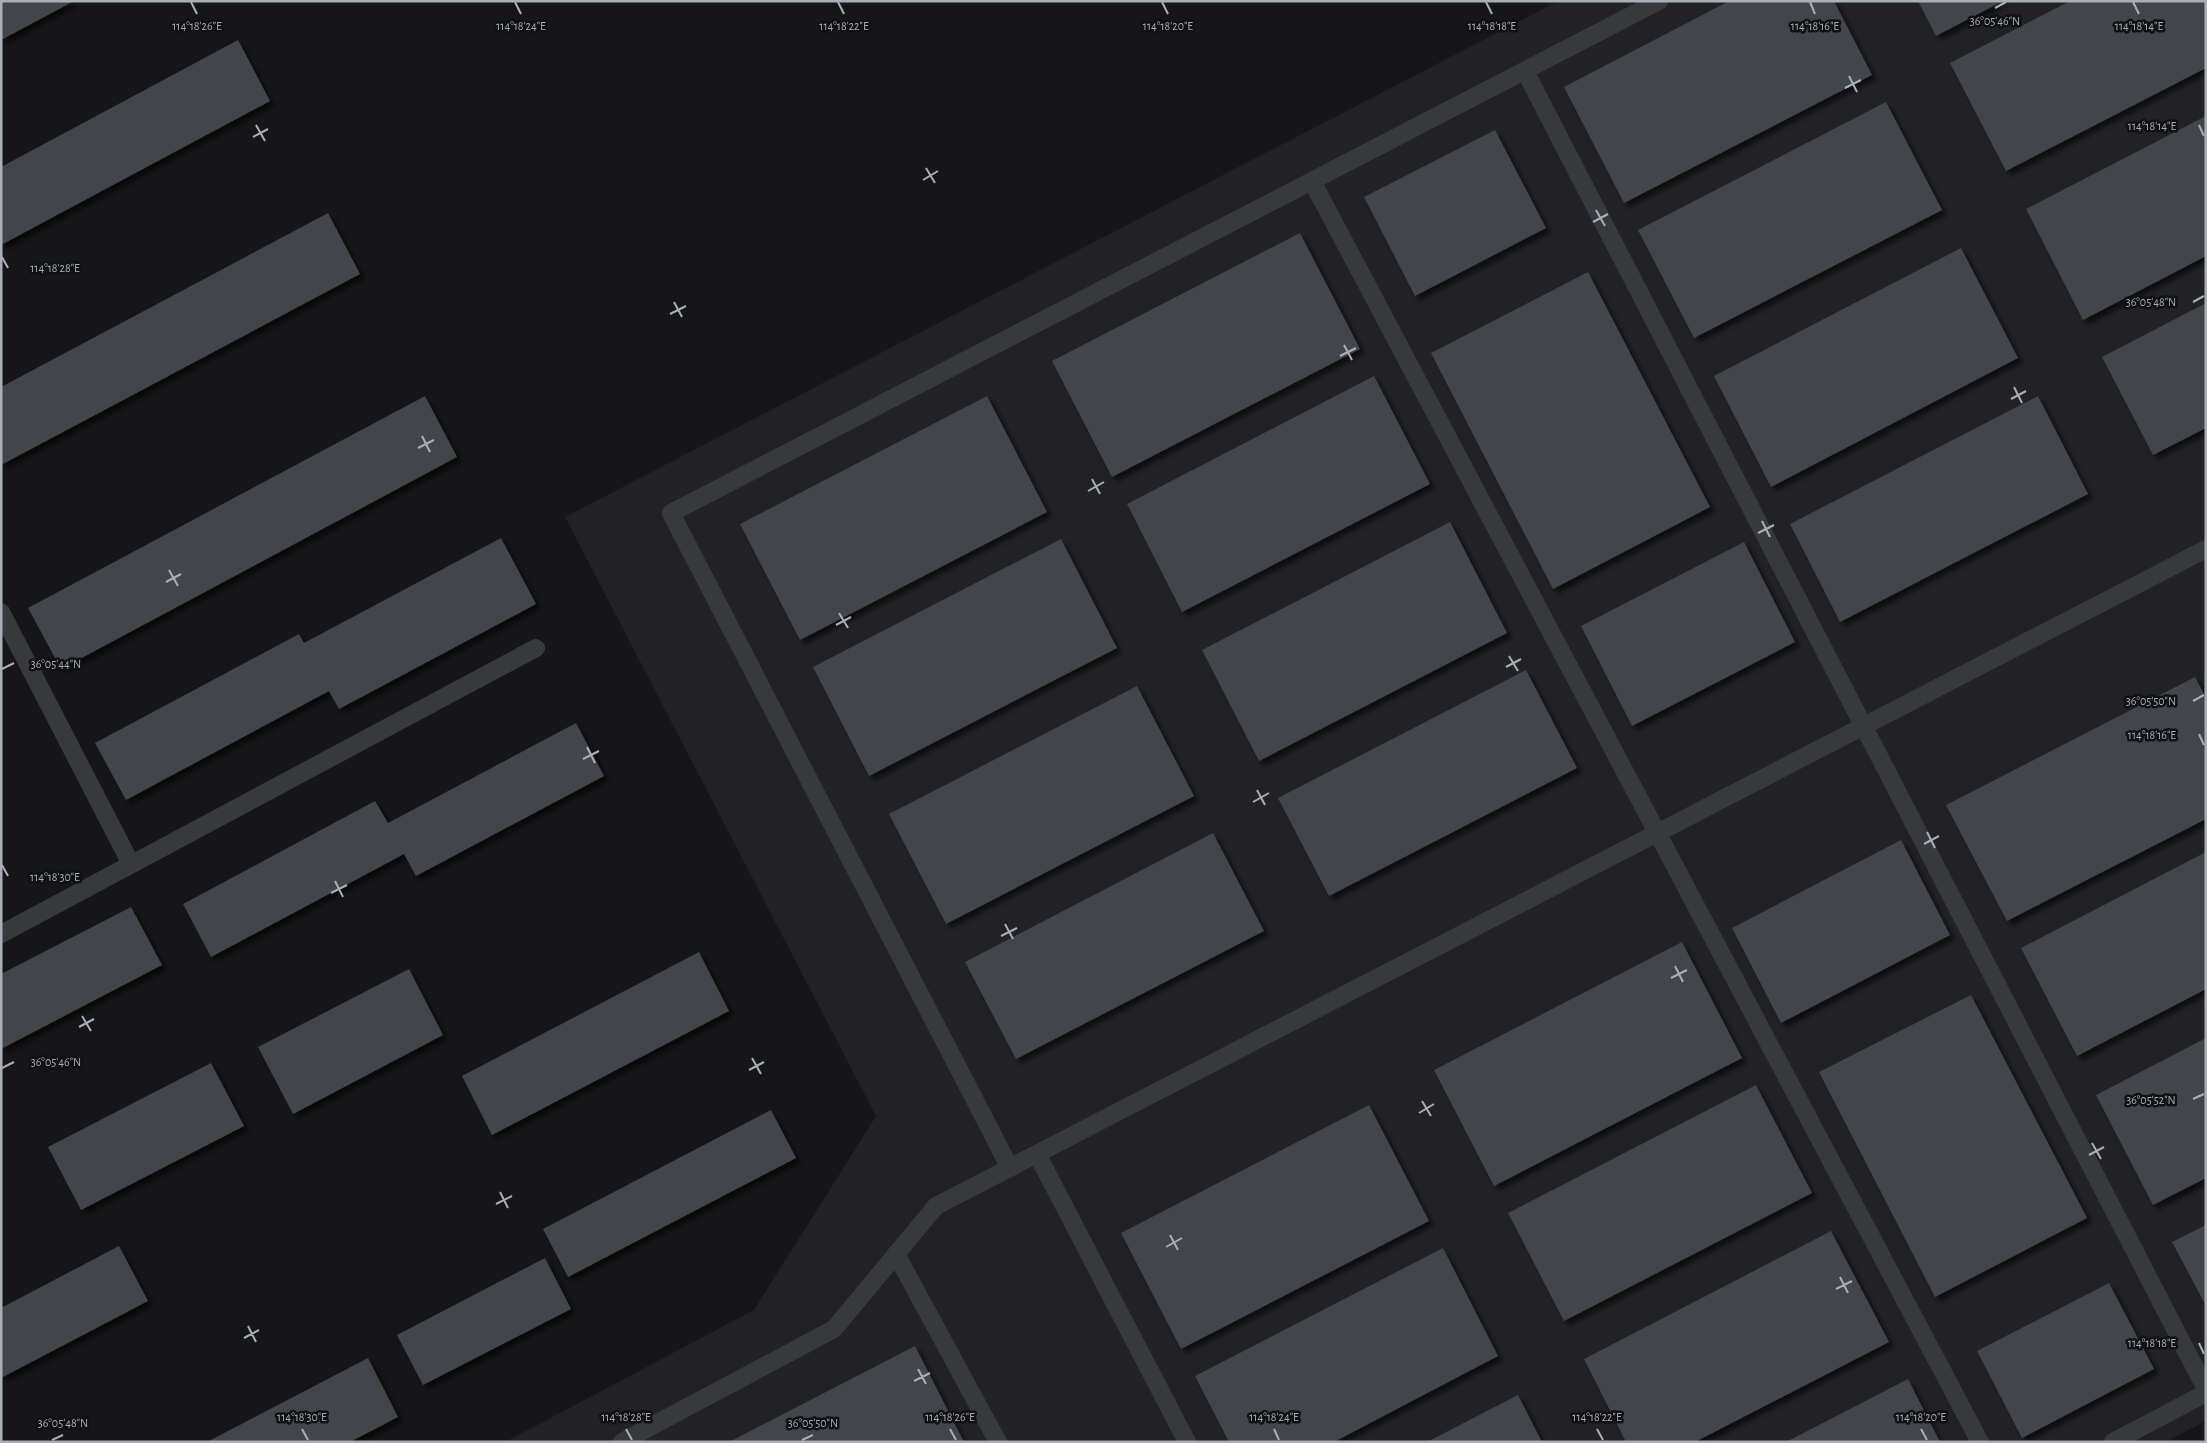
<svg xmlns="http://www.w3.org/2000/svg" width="2207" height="1443" viewBox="0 0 2207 1443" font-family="'Alegreya Sans',sans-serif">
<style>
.built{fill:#222225}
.building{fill:#424448;filter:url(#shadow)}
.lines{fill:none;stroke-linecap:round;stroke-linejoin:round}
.service{stroke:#37393d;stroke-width:18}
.ticks{fill:none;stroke:#a8afb8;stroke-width:2}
.ticks-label{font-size:12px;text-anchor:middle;fill:#a8afb8;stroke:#111113;stroke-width:5;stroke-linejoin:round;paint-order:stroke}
</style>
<defs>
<filter id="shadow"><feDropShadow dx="4.5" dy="4.5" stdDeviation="2.5" flood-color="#0009"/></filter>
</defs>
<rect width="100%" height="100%" fill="#161618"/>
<!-- built -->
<polygon class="built" points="1558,1 2206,1 2206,1421 2165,1442 505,1442 754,1310 876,1116 565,517"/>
<!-- building -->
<g class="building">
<polygon points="1,1 74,1 1,40"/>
<polygon points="1729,1 1834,1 1872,75 1624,203 1564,87"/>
<polygon points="1918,1 2003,1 1936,36"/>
<polygon points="2070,1 2206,1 2206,68 2006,171 1950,63"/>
<polygon points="238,40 270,101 1,245 1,167"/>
<polygon points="1886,102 1942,210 1694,338 1638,230"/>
<polygon points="2206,116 2206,256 2083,320 2026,209"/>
<polygon points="1495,130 1546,228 1415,296 1364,197"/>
<polygon points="328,213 360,274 1,465 1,387"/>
<polygon points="1300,233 1360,349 1112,477 1052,361"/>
<polygon points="1961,248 2018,358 1771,487 1714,376"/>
<polygon points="1588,272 1710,507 1553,589 1431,353"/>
<polygon points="2206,303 2206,428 2153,455 2102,357"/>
<polygon points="1374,376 1430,484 1182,612 1127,504"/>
<polygon points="425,396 457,457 61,669 28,608"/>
<polygon points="987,396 1047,512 800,640 740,524"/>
<polygon points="2038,396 2088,494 1840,622 1790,524"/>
<polygon points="1450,522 1507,633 1259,761 1202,650"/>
<polygon points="501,538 536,604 339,709 329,691 126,800 95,743 299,634 304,643"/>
<polygon points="1061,539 1117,648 869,776 813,667"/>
<polygon points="1744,542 1795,642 1632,726 1581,626"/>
<polygon points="1526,670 1577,768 1329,896 1278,798"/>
<polygon points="2195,677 2206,698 2206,819 2007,921 1946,805"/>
<polygon points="1137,686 1194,796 946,924 889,814"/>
<polygon points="576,723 604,776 416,876 404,854 211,957 183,904 375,801 388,823"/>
<polygon points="1213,833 1264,931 1016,1059 965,962"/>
<polygon points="1901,840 1950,935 1781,1023 1732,928"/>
<polygon points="2206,852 2206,989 2077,1056 2021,948"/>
<polygon points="131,907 162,965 1,1049 1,974"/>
<polygon points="1682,942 1742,1058 1494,1186 1434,1070"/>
<polygon points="699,952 729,1011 492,1135 462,1076"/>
<polygon points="409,969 443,1035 293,1114 258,1047"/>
<polygon points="1971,995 2087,1218 1935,1297 1819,1072"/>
<polygon points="2206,1038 2206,1178 2153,1205 2096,1095"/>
<polygon points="211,1063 244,1126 81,1210 48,1147"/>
<polygon points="1756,1085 1812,1193 1564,1321 1508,1213"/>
<polygon points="1369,1105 1429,1221 1181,1349 1121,1233"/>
<polygon points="771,1110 796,1158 568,1277 543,1229"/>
<polygon points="2206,1225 2206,1306 2172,1242"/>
<polygon points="1831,1231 1889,1342 1695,1442 1626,1442 1584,1359"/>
<polygon points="119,1246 148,1301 1,1378 1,1308"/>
<polygon points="1443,1248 1498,1356 1334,1442 1229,1442 1195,1376"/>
<polygon points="545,1258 571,1309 423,1385 397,1335"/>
<polygon points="2109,1283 2154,1369 2022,1438 1977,1351"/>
<polygon points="915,1346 964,1442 729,1442"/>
<polygon points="368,1358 398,1417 350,1442 207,1442"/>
<polygon points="1908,1379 1940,1442 1786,1442"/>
<polygon points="1518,1395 1542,1442 1427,1442"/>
</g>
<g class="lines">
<!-- service -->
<g class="service">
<polyline points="1525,71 2206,1389"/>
<polyline points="1312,181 1980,1442"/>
<polyline points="1,612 131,864"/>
<polyline points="1,934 536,648"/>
<polyline points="1037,1154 1187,1442"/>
<polyline points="1010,1168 671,513 1659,1"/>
<polyline points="896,1254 998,1442"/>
<polyline points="622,1442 834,1329 936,1206 2206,549"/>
<polyline points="2113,1442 2206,1393"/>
</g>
</g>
<!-- ticks -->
<path class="ticks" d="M191,2L197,14M515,2L521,14M838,2L844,14M1162,2L1168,14M1486,2L1492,14M1810,2L1815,14M2133,2L2139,14M1995,8L2006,2M1849,76L1857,92M1845,88L1861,80M256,125L265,141M2199,125L2204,136M253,137L268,129M926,168L935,183M923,180L938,171M1596,210L1605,226M1593,222L1608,214M2,257L8,268M674,302L682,317M2193,302L2204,296M670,314L686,306M1344,345L1352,360M1340,356L1356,348M2014,387L2022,403M2011,399L2026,391M422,436L430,452M418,448L434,440M1092,479L1100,494M1088,491L1104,482M1762,521L1770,537M1758,533L1774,525M169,570L178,586M166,582L181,574M839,613L848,628M836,625L851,617M1509,656L1518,671M1506,667L1521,659M2,669L14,663M2193,701L2204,695M2199,734L2204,745M587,747L595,763M583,759L599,751M1257,790L1265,805M1253,802L1269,793M1927,832L1935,848M1924,844L1939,836M2,865L8,876M335,881L343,897M331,893L347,885M1005,924L1013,939M1001,936L1017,928M1675,966L1683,982M1671,978L1687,970M82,1016L91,1031M79,1027L94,1019M752,1058L761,1074M2,1068L14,1062M749,1070L764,1062M2193,1099L2204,1094M1422,1101L1431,1116M1419,1113L1434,1104M2092,1143L2101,1159M2089,1155L2104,1147M500,1192L508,1208M496,1204L512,1196M1170,1235L1178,1250M1166,1247L1182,1238M1840,1277L1848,1293M1836,1289L1852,1281M248,1326L256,1342M244,1338L259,1330M2199,1343L2204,1354M918,1369L926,1384M914,1381L930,1373M302,1429L308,1440M626,1429L632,1440M950,1429L956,1440M1274,1429L1279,1440M1597,1429L1603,1440M1921,1429L1927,1440M52,1440L63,1435M802,1440L813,1435"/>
<g class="ticks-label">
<text x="1995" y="25">36°05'46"N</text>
<text x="197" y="30">114°18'26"E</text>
<text x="521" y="30">114°18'24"E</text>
<text x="844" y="30">114°18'22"E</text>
<text x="1168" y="30">114°18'20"E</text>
<text x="1492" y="30">114°18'18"E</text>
<text x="1815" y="30">114°18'16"E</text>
<text x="2139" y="30">114°18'14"E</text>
<text x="2152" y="130">114°18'14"E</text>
<text x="55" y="272">114°18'28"E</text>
<text x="2151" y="306">36°05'48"N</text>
<text x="56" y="668">36°05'44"N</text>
<text x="2151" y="705">36°05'50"N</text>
<text x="2152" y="739">114°18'16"E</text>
<text x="55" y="881">114°18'30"E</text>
<text x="56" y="1066">36°05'46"N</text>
<text x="2151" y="1104">36°05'52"N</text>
<text x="2152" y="1347">114°18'18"E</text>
<text x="302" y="1421">114°18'30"E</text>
<text x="626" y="1421">114°18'28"E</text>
<text x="950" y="1421">114°18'26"E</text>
<text x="1274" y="1421">114°18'24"E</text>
<text x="1597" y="1421">114°18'22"E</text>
<text x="1921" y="1421">114°18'20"E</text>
<text x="63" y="1427">36°05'48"N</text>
<text x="813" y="1427">36°05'50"N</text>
</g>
<!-- border -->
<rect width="2207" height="1443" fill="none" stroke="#a8afb8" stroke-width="5"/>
</svg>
